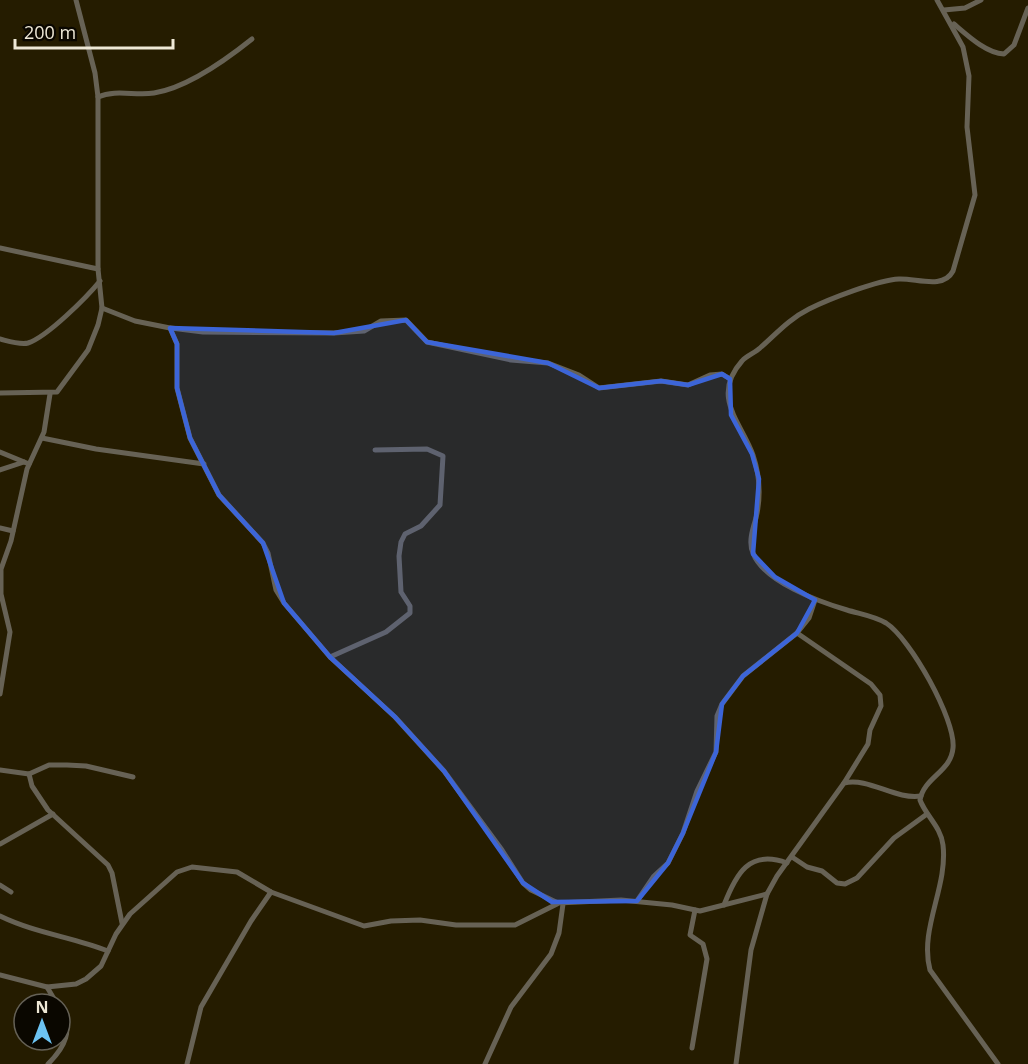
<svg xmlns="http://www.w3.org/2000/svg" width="1028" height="1064" viewBox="0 0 1028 1064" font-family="'Open Sans',sans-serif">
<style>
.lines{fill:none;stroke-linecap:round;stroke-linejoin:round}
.minor{stroke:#676255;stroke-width:5}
.marked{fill:#3c65d8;fill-opacity:0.2;stroke:#3c65d8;stroke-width:4.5;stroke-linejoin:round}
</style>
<rect width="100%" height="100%" fill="#251c00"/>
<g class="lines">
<!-- minor -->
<g class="minor">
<path d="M937,0L963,47L969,76L967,127L975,195L953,271C943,290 916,278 899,279C878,280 829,299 809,309C789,319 777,333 760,348C755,353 747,355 742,361C710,397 742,423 753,455C760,476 761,497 756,518C753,528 748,542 753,553C764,582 820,602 847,610C860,614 874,616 886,623C910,638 956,720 953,748C951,772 924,777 920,800C926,816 941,827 943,845C948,887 919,929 930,970L998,1064"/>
<polyline points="944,10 965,8 981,0"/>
<path d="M954,24C967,35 986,53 1004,54L1014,45L1028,8"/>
<path d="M98,97C116,89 135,96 154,93C186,88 227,59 252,39"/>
<polyline points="0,248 98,269"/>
<polyline points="102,308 135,321 170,328 177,344 177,388 190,438 219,495 263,543 268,553 276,590 284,603 330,657 395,717 444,771 502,850 523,883 531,890 558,903 621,900 672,905 700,911 767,894"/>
<polyline points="171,328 203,332 334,333 364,331 381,321 406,320 427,342 511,360 548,363 579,375 599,388 661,381 688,385 710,375 722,374 730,379"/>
<path d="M0,339C8,341 20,345 28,343C47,337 87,297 100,281"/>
<polyline points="0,393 57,392 88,350 98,325 102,308 98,269 98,97 95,73 76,0"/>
<polyline points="42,438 96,449 204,464"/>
<polyline points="0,452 29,464"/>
<polyline points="0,470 24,462"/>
<polyline points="0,528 13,531"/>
<polyline points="0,572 11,541 27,469 44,432 50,394"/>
<polyline points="797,633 871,684 880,695 881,706 870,730 868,744 844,783"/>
<polyline points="330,657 386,632 410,613 410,606 401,592 399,556 401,542 405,534 421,526 440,505 443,456 427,449 375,450"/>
<polyline points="0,694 10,632 1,594 1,571"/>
<polyline points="0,770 29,774 49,765 67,765 86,766 133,777"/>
<polyline points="29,774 32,786 48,810 108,865 112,873 122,923"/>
<polyline points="0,844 53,814"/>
<polyline points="792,857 807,867 822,871 837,883 845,884 857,878 894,838 927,814"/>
<polyline points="0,885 11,892"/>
<polyline points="637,901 654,876 668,863 683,833 697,791 716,752 717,716 722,704 743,676 797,633 809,618 815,600"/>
<path d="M724,905C736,874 749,849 787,863"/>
<path d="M0,916C35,933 72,937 108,951"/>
<polyline points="0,975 47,987 76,984 86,979 101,966 116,934 130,914 177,872 192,867 237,872 271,892 364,926 391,921 420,920 456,925 515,925 557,904"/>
<polyline points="47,987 57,1004"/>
<polyline points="692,1048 707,959 703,944 690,935 695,910"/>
<path d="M48,1064C65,1047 74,1030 60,1008"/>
<polyline points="187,1064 201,1007 251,921 271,892"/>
<polyline points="485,1064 511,1007 551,954 559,933 563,904"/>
<path d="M736,1064L751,950L767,894L777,876L844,783C869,777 895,800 921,796"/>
</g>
</g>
<!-- marked area -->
<path class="marked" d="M406,320L427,342L548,363L599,388L661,381L688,385L722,374L730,379L731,415L752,454L759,479L753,554L775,577L815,600L797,633L743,676L722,704L716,752L683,833L668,863L637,901L552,902L523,883L444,771L395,717L330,657L284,603L263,543L219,495L190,438L177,388V344L170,328L334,333Z"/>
<!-- north arrow -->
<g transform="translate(42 1022)"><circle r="28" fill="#0a0700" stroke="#656156" stroke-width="1.5"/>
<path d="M0-4.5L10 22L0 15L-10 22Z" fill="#6cc3f2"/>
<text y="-9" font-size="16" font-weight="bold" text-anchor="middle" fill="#eee8d6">N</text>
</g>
<!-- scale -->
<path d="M15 39v9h158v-9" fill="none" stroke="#eee8d6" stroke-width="3"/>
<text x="24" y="39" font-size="18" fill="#eee8d6" stroke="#0a0700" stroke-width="4.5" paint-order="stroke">200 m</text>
</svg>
